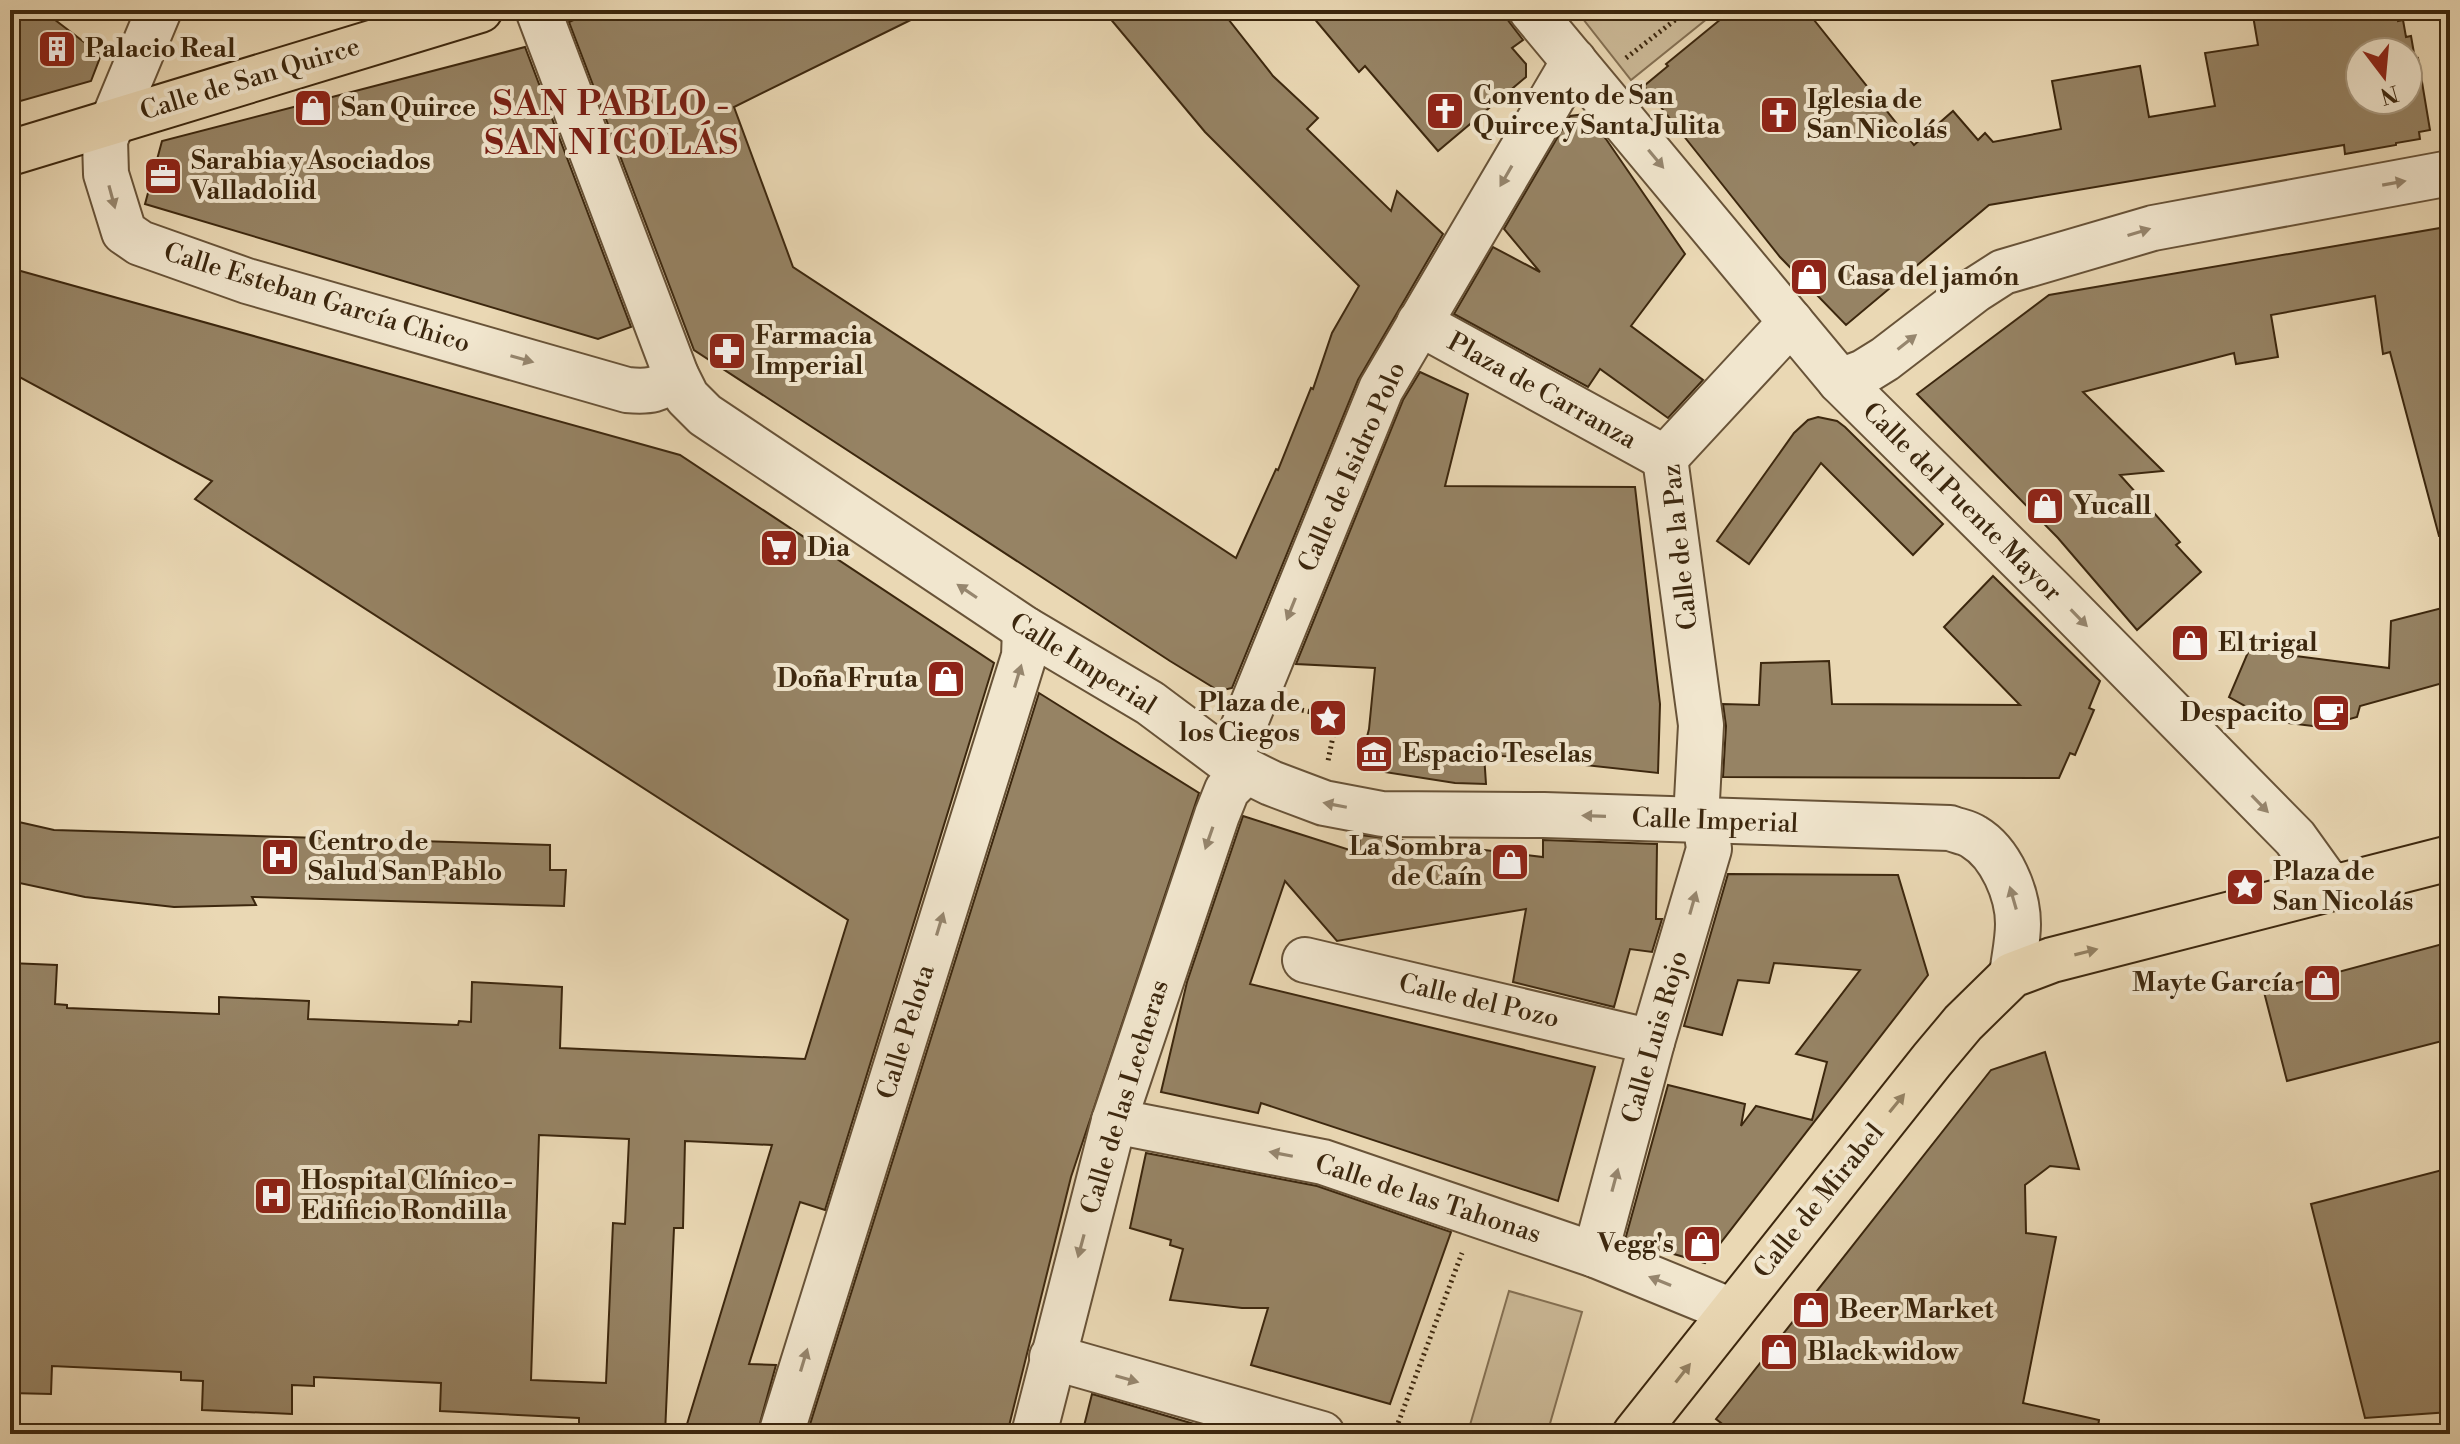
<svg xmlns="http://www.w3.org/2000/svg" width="2460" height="1444" viewBox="0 0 2460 1444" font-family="'Libre Bodoni',serif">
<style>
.green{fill:#ccba98;stroke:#847053;stroke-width:2}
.building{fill:#968364;stroke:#3c270e;stroke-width:2;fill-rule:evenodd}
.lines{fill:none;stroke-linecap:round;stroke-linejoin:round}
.minor-casing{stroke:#685338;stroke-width:48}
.major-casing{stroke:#3c270e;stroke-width:48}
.path{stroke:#3c270e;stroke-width:5;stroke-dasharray:2 4;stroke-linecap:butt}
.minor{stroke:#f1e6ce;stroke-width:44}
.major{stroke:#ead8b4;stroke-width:44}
.oneway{fill:#96866e}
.oneway2{fill:#938061}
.labels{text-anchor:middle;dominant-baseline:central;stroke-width:8;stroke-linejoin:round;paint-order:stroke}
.poi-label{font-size:26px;font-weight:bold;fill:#3c270e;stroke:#f1e6ce;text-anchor:start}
.street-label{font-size:26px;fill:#3c270e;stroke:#f1e6ce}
.district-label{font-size:34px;font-weight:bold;letter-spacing:2px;fill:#7a1f14;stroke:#f1e6ce}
</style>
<rect width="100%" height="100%" fill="#ead8b4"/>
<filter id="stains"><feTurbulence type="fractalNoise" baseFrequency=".0025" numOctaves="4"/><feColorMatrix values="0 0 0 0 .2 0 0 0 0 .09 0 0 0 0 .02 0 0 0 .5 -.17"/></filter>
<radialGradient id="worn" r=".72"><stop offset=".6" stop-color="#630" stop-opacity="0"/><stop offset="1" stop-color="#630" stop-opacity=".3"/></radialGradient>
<!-- green -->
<g class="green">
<polygon points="1576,10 1718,10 1631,80"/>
<polygon points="1509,1291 1582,1312 1547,1434 1503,1434 1470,1425"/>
</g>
<!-- building -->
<g class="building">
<polygon points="10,10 42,10 101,55 91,81 10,104"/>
<polygon points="596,10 931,10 734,107 793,267 1236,558 1276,469 1278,470 1311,388 1313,389 1332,333 1359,286 1205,132 1103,10 1221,10 1273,76 1318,118 1307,129 1391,211 1397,191 1443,234 1358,380 1232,688 1219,691 1170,661 694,350 569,22"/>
<polygon points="1307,10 1500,10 1523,40 1512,48 1526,64 1526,77 1438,151 1365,66 1359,72"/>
<path d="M1732,10H1806L1914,145L1953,111L1978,140L1985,133L1993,142L2061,129L2052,81L2140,66L2149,117L2215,106L2205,53L2258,45L2252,10H2396L2398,21L2403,20L2406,37L2411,36L2415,59L2418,58L2430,130L2419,132L2420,139L2396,143V145L2345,154L2344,145L1989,205L1846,325L1780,257L1644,86L1668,66L1666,64ZM2360,52H2408V100H2360Z"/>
<polygon points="525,47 631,327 598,339 145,204 162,141"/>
<polygon points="1585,114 1606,139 1685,254 1631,326 1703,380 1668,418 1600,369 1588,387 1454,314 1493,247 1540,272 1504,229 1570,116"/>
<polygon points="2446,227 2450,250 2450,535 2439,536 2390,352 2383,354 2375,296 2271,315 2278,357 2236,364 2234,353 2083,392 2163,471 2120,475 2180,542 2176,545 2201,572 2137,630 2058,538 1917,394 2049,295"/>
<path d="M10,268L680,455L994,663L825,1210L800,1202L749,1364L776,1365L757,1434H684L772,1145L685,1141L683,1228H674L665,1434H579V1418L440,1411L441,1383L314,1377V1386L292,1385V1414L202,1410L203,1381L181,1380V1372L52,1366L51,1394L10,1393V963L57,965L55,1004L67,1005V1008L219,1014V997L309,1001L308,1019L458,1025L459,1021L471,1022L472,982L562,987L560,1048L805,1059L848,920L195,499L212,481L10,372ZM539,1135L629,1139L625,1224L613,1223L606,1383L531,1380Z"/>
<polygon points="1420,372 1468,394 1445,486 1635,487 1660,704 1658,773 1484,754 1486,784 1455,783 1359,768 1369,729 1375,668 1296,664 1403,400"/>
<polygon points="1818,417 1837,421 1845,427 1943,524 1913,555 1821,463 1749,564 1717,541 1794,433 1808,420"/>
<polygon points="1993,576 2100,681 2089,708 2094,710 2075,755 2070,753 2059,778 1723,777 1726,726 1723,704 1759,705 1761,663 1829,661 1832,704 2020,705 1944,627"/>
<polygon points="2450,606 2450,681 2360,706 2357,717 2321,727 2272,721 2229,697 2249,650 2389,668 2391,621"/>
<polygon points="1039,693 1199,793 1071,1177 1007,1434 807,1434"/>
<polygon points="1243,816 1359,853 1360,835 1543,857 1543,840 1657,844 1656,919 1662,919 1652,952 1630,949 1614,1007 1513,982 1526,909 1337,941 1285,881 1250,984 1595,1067 1558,1201 1261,1103 1258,1113 1161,1092 1187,982"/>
<polygon points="10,820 54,830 550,845 550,870 566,870 564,906 252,897 256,905 174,907 85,897 10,881"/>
<polygon points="1728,874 1898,875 1928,975 1705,1263 1625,1240 1668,1085 1745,1104 1741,1126 1756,1106 1812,1120 1827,1062 1796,1054 1860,970 1774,963 1769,983 1738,980 1722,1035 1684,1026"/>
<polygon points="2450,942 2450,1039 2287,1081 2264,992"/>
<polygon points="2045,1052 2079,1169 2050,1166 2025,1185 2026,1233 2056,1237 2023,1403 2099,1420 2097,1434 1735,1434 1716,1419 1991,1070"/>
<polygon points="1146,1153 1317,1186 1451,1232 1390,1404 1251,1365 1268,1308 1242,1308 1170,1300 1183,1249 1170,1245 1171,1240 1130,1228"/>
<polygon points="2450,1168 2450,1412 2365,1418 2311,1204"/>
<polygon points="1092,1394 1201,1426 1200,1434 1082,1434"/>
</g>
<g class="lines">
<defs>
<g id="minor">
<path d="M159,10L105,140L106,174L124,232L140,243L247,281L627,390C648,392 661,391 676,375"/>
<path d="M538,10L676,375L687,397L705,415L1025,629L1150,703L1229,762L1271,783L1324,803L1382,814L1544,815L1950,828C1957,831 1967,832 1974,837C2001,853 2018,894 2018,924C2018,941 2014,958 2012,975"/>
<polyline points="1531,10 1840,381 2051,590 2295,838 2323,877 2336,888"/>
<polyline points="1419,323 1665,458"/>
<polyline points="1840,381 1864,372 1885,359 1975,290 2003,272 2153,228 2450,173"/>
<polyline points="1665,458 1701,725 1696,819"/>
<polyline points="1665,458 1791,322"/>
<polyline points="1229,762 1381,389 1574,61"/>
<polyline points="1305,960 1652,1042"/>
<polyline points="1114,1121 1323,1162 1595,1255 1732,1311"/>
<polyline points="1595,1255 1652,1042 1709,849 1705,819"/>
<polyline points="1052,1357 1322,1434"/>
<polyline points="781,1434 1024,656 1025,629"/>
<polyline points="1034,1434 1114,1121 1217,815 1227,790 1246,771"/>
</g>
<g id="major">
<polyline points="10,153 480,10"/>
<polyline points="1635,1434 1932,1060 1963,1023 2012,975 2052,960 2450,858"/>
</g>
</defs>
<!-- minor casing -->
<use href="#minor" class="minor-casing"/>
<!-- major casing -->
<use href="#major" class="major-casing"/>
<!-- path -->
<g class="path">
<polyline points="1626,58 1688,10"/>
<polyline points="1296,709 1337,717 1328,761"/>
<polyline points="1394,1434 1462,1253"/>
</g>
<!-- minor -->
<use href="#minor" class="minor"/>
<!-- major -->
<use href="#major" class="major"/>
</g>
<!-- one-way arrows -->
<defs><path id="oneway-solid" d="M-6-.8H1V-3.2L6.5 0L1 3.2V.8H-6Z" transform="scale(2)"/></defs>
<g class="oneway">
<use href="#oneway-solid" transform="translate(1656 159) rotate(50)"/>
<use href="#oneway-solid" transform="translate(1506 176) rotate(120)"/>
<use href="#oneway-solid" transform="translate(2394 183) rotate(-10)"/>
<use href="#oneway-solid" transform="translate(112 197) rotate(75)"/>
<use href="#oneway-solid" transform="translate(2139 232) rotate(-17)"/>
<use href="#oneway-solid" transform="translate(1907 342) rotate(-38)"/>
<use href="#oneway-solid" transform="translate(522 359) rotate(16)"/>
<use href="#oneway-solid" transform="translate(967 591) rotate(-146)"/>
<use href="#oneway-solid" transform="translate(1291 609) rotate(112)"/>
<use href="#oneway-solid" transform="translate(2079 618) rotate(46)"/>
<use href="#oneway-solid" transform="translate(1018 676) rotate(-73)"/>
<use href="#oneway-solid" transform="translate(2260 804) rotate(46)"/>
<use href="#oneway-solid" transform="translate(1335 805) rotate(-169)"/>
<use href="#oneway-solid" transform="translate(1594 816) rotate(-178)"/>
<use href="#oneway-solid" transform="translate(1209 838) rotate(109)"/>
<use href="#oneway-solid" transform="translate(2013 898) rotate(-106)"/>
<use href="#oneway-solid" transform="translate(1693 903) rotate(-74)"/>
<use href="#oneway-solid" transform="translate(940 924) rotate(-73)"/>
<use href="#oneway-solid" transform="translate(1281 1154) rotate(-169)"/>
<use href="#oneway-solid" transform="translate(1615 1180) rotate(-75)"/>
<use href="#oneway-solid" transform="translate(1081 1246) rotate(105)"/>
<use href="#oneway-solid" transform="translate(1660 1281) rotate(-158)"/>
<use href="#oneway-solid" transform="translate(804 1360) rotate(-73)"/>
<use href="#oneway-solid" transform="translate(1127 1379) rotate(16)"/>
</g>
<g class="oneway2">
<use href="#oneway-solid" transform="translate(2086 952) rotate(-14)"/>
<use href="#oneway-solid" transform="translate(1897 1103) rotate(-51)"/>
<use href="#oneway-solid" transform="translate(1683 1373) rotate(-52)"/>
</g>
<!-- icons -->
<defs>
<symbol id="building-square" viewBox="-11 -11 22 22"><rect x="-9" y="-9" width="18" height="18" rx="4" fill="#8f2418" stroke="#f1e6ce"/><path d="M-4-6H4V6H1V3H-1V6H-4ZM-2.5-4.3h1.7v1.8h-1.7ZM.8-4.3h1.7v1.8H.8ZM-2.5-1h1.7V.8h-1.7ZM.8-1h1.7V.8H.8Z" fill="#fff"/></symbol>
<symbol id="shop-square" viewBox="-11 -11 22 22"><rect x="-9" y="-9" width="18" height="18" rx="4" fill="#8f2418" stroke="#f1e6ce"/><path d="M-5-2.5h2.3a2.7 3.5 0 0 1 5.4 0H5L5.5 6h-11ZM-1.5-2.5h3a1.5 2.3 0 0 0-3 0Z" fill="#fff"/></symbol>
<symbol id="church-square" viewBox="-11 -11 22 22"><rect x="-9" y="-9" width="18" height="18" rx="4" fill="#8f2418" stroke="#f1e6ce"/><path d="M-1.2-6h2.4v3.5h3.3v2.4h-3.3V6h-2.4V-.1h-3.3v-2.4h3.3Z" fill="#fff"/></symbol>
<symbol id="office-square" viewBox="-11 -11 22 22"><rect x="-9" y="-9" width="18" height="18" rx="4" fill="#8f2418" stroke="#f1e6ce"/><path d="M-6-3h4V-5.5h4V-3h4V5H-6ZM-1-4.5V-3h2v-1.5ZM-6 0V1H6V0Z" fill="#fff"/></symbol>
<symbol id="pharmacy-square" viewBox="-11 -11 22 22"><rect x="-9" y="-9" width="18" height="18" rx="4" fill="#8f2418" stroke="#f1e6ce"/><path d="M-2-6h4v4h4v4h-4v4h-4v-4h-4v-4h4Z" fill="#fff"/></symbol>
<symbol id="supermarket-square" viewBox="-11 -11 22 22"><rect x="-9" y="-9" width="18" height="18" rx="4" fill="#8f2418" stroke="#f1e6ce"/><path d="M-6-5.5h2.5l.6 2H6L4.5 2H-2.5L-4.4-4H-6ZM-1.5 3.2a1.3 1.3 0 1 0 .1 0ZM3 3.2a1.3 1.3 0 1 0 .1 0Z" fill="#fff"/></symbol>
<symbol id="cafe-square" viewBox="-11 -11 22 22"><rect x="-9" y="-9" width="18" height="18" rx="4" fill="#8f2418" stroke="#f1e6ce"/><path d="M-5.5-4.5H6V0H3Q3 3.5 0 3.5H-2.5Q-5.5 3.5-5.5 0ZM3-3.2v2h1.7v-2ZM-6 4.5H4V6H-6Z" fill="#fff"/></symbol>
<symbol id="sight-square" viewBox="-11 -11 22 22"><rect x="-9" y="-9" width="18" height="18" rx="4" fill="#8f2418" stroke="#f1e6ce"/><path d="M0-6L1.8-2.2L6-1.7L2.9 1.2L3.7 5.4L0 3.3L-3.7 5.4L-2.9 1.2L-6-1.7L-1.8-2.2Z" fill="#fff"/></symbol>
<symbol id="museum-square" viewBox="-11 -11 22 22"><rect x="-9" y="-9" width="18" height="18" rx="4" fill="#8f2418" stroke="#f1e6ce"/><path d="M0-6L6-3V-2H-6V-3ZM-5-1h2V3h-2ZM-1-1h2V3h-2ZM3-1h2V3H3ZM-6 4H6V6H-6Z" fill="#fff"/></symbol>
<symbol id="hospital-square" viewBox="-11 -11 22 22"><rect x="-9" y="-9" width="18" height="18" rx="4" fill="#8f2418" stroke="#f1e6ce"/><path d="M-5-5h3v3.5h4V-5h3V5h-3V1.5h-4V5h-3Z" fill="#fff"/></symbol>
</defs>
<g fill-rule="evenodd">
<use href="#building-square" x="35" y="27" width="44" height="44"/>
<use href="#shop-square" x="291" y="86" width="44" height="44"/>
<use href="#church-square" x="1423" y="89" width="44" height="44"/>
<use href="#church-square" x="1757" y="93" width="44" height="44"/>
<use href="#office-square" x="141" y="154" width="44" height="44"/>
<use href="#shop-square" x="1787" y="255" width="44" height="44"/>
<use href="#pharmacy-square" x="705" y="329" width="44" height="44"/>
<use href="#shop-square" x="2023" y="484" width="44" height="44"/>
<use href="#supermarket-square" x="757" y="526" width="44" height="44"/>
<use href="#shop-square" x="2168" y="621" width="44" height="44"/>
<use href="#shop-square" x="924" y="657" width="44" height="44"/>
<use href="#cafe-square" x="2309" y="691" width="44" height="44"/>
<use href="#sight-square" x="1306" y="696" width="44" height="44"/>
<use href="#museum-square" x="1352" y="732" width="44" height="44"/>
<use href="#hospital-square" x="258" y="835" width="44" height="44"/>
<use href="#shop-square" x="1488" y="840" width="44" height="44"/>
<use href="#sight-square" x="2223" y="865" width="44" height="44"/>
<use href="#shop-square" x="2300" y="961" width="44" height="44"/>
<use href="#hospital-square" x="251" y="1174" width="44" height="44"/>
<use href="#shop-square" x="1680" y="1222" width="44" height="44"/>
<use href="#shop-square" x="1789" y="1288" width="44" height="44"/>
<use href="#shop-square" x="1757" y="1330" width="44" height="44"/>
</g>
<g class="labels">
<!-- poi labels -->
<g class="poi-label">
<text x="85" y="49">Palacio Real</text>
<text x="1473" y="96">Convento de San<tspan x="1473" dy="30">Quirce y Santa Julita</tspan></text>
<text x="1807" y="100">Iglesia de<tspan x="1807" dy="30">San Nicolás</tspan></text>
<text x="341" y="108">San Quirce</text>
<text x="191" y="161">Sarabia y Asociados<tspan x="191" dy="30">Valladolid</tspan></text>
<text x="1837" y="277">Casa del jamón</text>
<text x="755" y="336">Farmacia<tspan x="755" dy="30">Imperial</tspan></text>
<text x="2073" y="506">Yucall</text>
<text x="807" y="548">Dia</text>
<text x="2218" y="643">El trigal</text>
<text x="918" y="679" text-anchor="end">Doña Fruta</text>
<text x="1300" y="703" text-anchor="end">Plaza de<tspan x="1300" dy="30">los Ciegos</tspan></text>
<text x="2303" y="713" text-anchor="end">Despacito</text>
<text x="1402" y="754">Espacio Teselas</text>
<text x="308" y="842">Centro de<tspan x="308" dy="30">Salud San Pablo</tspan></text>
<text x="1482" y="847" text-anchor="end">La Sombra<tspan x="1482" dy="30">de Caín</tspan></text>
<text x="2273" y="872">Plaza de<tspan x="2273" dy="30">San Nicolás</tspan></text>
<text x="2294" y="983" text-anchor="end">Mayte García</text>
<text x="301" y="1181">Hospital Clínico -<tspan x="301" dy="30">Edificio Rondilla</tspan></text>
<text x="1674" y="1244" text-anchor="end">Vegg's</text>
<text x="1839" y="1310">Beer Market</text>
<text x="1807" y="1352">Black widow</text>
</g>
<!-- street labels -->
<g class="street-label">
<text transform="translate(250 79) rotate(-17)">Calle de San Quirce</text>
<text transform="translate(317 298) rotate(17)">Calle Esteban García Chico</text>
<text transform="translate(1542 391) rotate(29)">Plaza de Carranza</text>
<text transform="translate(1352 467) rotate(-66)">Calle de Isidro Polo</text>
<text transform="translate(1962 502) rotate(45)">Calle del Puente Mayor</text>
<text transform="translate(1680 547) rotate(-96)">Calle de la Paz</text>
<text transform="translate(1083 664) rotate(32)">Calle Imperial</text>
<text transform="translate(1715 821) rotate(2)">Calle Imperial</text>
<text transform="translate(1479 1001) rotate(13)">Calle del Pozo</text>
<text transform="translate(906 1032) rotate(-73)">Calle Pelota</text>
<text transform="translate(1655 1037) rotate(-74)">Calle Luis Rojo</text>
<text transform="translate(1125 1097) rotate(-73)">Calle de las Lecheras</text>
<text transform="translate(1428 1199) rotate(18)">Calle de las Tahonas</text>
<text transform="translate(1819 1201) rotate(-51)">Calle de Mirabel</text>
</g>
<!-- district labels -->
<g class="district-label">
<text x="612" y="105">SAN PABLO -<tspan x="612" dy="39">SAN NICOLÁS</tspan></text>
</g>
</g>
<!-- margin -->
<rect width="2460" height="1444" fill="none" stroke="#ead8b4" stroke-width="40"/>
<rect x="12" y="12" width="2436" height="1420" fill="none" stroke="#3c270e" stroke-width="4"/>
<rect x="20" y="20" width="2420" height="1404" fill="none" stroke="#3c270e" stroke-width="2"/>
<!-- north arrow -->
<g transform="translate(2384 76) rotate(164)"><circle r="38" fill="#f1e6ce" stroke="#a99a81" stroke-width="2"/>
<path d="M0-6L14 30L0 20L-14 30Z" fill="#8f2418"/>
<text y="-12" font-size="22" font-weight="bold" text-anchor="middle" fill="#3c270e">N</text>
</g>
<rect width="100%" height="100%" filter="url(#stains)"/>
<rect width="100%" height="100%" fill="url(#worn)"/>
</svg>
